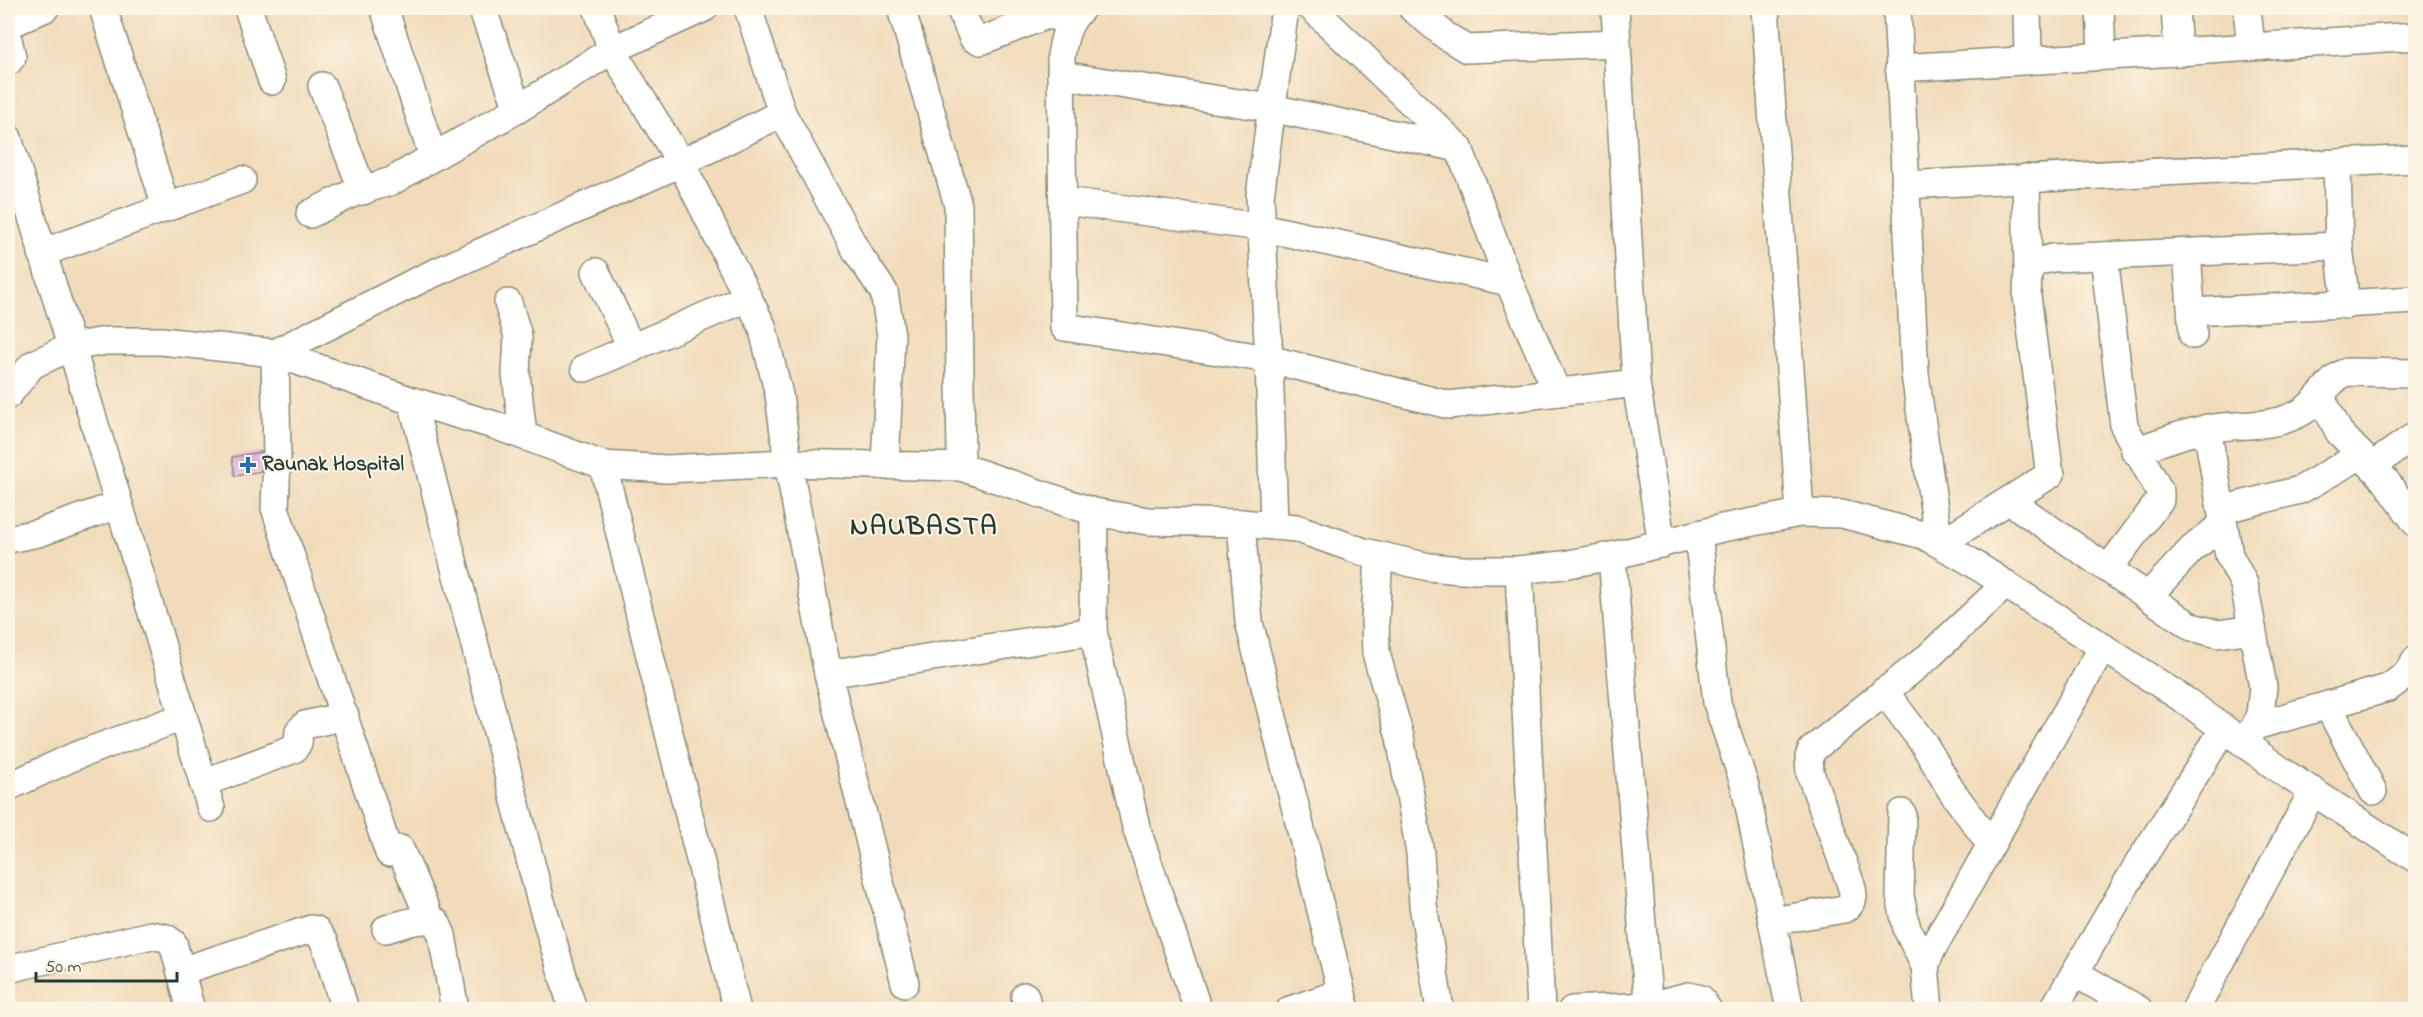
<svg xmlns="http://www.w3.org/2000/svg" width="2423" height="1017" viewBox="0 0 2423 1017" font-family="'Indie Flower',sans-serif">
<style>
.building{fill:#dfa5e5}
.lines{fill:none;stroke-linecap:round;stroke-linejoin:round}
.minor-casing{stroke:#888c77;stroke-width:30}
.minor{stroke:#fff;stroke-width:27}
.poi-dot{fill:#1f6fb2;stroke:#fcf5e5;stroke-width:2}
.labels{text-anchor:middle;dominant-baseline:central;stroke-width:4.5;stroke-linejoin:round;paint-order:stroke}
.poi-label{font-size:21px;font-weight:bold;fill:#1f3d34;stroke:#fcf5e5;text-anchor:start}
.district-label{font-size:27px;font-weight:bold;letter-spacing:1.5px;fill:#1f3d34;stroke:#fcf5e5}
</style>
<rect width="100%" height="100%" fill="#fcf5e5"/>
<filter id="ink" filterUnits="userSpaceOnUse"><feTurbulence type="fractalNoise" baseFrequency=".0167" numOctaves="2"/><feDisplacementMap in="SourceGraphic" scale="12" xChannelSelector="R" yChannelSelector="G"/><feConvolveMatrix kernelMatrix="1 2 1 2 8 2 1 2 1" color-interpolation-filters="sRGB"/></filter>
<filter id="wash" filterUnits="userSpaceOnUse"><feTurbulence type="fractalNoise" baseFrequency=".008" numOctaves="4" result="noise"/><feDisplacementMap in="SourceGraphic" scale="24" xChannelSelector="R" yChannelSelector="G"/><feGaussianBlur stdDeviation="1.35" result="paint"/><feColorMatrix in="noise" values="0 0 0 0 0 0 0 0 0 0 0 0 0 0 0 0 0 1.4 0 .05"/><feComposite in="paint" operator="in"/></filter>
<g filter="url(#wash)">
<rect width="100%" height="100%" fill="#f1dbba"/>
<g id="blocks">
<!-- building -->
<polygon class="building" points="261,452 261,471 235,476 232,457"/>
</g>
</g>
<g filter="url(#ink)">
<use href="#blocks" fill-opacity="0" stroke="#888c77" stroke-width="1.5"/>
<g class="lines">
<defs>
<g id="minor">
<polyline points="103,8 166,207"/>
<polyline points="248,8 272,81"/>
<polyline points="384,8 433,157 518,109 612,50 704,8"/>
<polyline points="482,8 518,109"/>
<polyline points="597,8 612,50 681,163 762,326 779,395 788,463 828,674 905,983"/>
<polyline points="748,8 782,113 857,252 884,292 891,335 885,466"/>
<polyline points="901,8 958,205 961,467"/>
<polyline points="960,8 973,38 981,41 1047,15 1071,20"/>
<path d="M1082,8C1068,22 1064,36 1061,56L1064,327L1269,359L1449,405L1636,383L1615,8"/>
<polyline points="1312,8 1459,148 1509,282 1557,392"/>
<polyline points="1412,8 1446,36 1467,49 1617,43"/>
<polyline points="1765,8 1800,513"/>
<polyline points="1897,8 1915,374 1939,544 2051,474"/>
<polyline points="2027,8 2028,60"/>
<polyline points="2100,8 2102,55"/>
<polyline points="2175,8 2178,52 2416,36"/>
<polyline points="2247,8 2251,47"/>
<polyline points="8,25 45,8"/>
<polyline points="8,39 12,57 8,62"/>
<polyline points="1899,68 2178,52"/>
<polyline points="1061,75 1271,108 1459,148"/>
<polyline points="322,86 363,191"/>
<polyline points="8,138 211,808"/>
<polyline points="2337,163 2339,246 2346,305"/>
<polyline points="2026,178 2028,272"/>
<polyline points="1905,185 2416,159"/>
<polyline points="1064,201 1261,227 1509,282"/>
<polyline points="310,214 353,193 392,181 433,157"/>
<polyline points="42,253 242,180"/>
<polyline points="2187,253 2193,335"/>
<polyline points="2104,256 2124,426 2160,492 2160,500 2108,569"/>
<polyline points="596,272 632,349"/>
<polyline points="508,303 518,336 516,374 523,435"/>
<polyline points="2192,312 2416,300"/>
<polyline points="585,368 747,298"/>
<polyline points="1636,383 1662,544"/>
<polyline points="8,395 32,365 70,347 106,341 161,341 275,353 412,401 494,425 603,465 667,469 788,463 961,467 1094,512 1148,521 1241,523 1296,528 1364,552 1429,567 1462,570 1519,570 1563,565 1612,556 1722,528 1800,513 1842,514 1923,535 1968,560 2186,701 2283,772 2416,859"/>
<polyline points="2320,395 2339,432 2385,480 2416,523"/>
<polyline points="412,401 540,898 573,1010"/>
<polyline points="2207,428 2229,555 2244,584 2263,687 2260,714 2255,726 2243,742"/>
<path d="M2135,451C2159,443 2182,433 2206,429C2237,423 2269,429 2298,414C2318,405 2326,381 2346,372L2416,373"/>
<polyline points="603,465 737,1010"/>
<polyline points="2372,466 2416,435"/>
<polyline points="2049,469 2027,296 2028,272 2034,263 2052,258 2339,246"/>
<polyline points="2014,504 2192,627 2218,634 2252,629"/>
<polyline points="2221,510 2300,490 2361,455"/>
<polyline points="1094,512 1093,631 1136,827 1198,1010"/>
<polyline points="1241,523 1249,622 1346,1010"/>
<polyline points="1274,526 1269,359 1260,196 1285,8"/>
<polyline points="1698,534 1717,703 1745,786 1790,1010"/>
<polyline points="8,539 38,533 118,505"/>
<polyline points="1379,556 1375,621 1376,653 1400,737 1420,853 1423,905 1440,1010"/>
<polyline points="1612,556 1649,1010"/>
<polyline points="1519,570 1541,1010"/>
<polyline points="2148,596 2192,549 2223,524"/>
<polyline points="828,674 1093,631"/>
<polyline points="1884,691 1924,744 1951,790 1991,845"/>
<polyline points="2328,706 2373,791"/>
<polyline points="2255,726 2388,688 2406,675 2416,660"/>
<polyline points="203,783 294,749 298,743 299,731 305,725 345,716"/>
<polyline points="8,787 75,756 183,717"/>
<polyline points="1902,813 1900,896 1907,929 1925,966"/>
<polyline points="400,849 430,919"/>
<polyline points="389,853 275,508 277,458 275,353 421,279 681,163 782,113"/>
<path d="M1772,921L1844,909C1856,902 1854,894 1850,882L1810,773L1809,757L1812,750L1928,657L2006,584"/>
<path d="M386,929C401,925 422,916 436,922L442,935L455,1010"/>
<polyline points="8,969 151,935 166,938 173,943 191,1010"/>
<polyline points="181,971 311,929 316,930 325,943 345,1010"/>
<polyline points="2075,973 2139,1010"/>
<polyline points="1025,996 1028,1010"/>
<polyline points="1290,1010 1341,993"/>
<polyline points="1572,1010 1648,1006 1688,996 1701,999 1708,1010"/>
<polyline points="1929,1010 1925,966 1932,949 2103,647"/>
<polyline points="2053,1010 2137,866 2224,729"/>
<polyline points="2195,1010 2313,791"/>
</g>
</defs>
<!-- minor casing -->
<use href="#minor" class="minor-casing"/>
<!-- minor -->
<use href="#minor" class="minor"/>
</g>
</g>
<!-- markers -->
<path class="poi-dot" d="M245 456h6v6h6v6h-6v6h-6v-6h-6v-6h6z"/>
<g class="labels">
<!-- poi labels -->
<g class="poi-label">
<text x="262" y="465">Raunak Hospital</text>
</g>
<!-- district labels -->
<g class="district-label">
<text x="924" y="527">NAUBASTA</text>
</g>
</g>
<!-- margin -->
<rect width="2423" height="1017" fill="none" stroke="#fcf5e5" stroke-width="30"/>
<!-- scale -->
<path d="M36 972v9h141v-9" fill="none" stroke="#1f3d34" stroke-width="3"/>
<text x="45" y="972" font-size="18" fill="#1f3d34" stroke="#fcf5e5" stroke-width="4.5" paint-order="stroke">50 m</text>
</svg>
